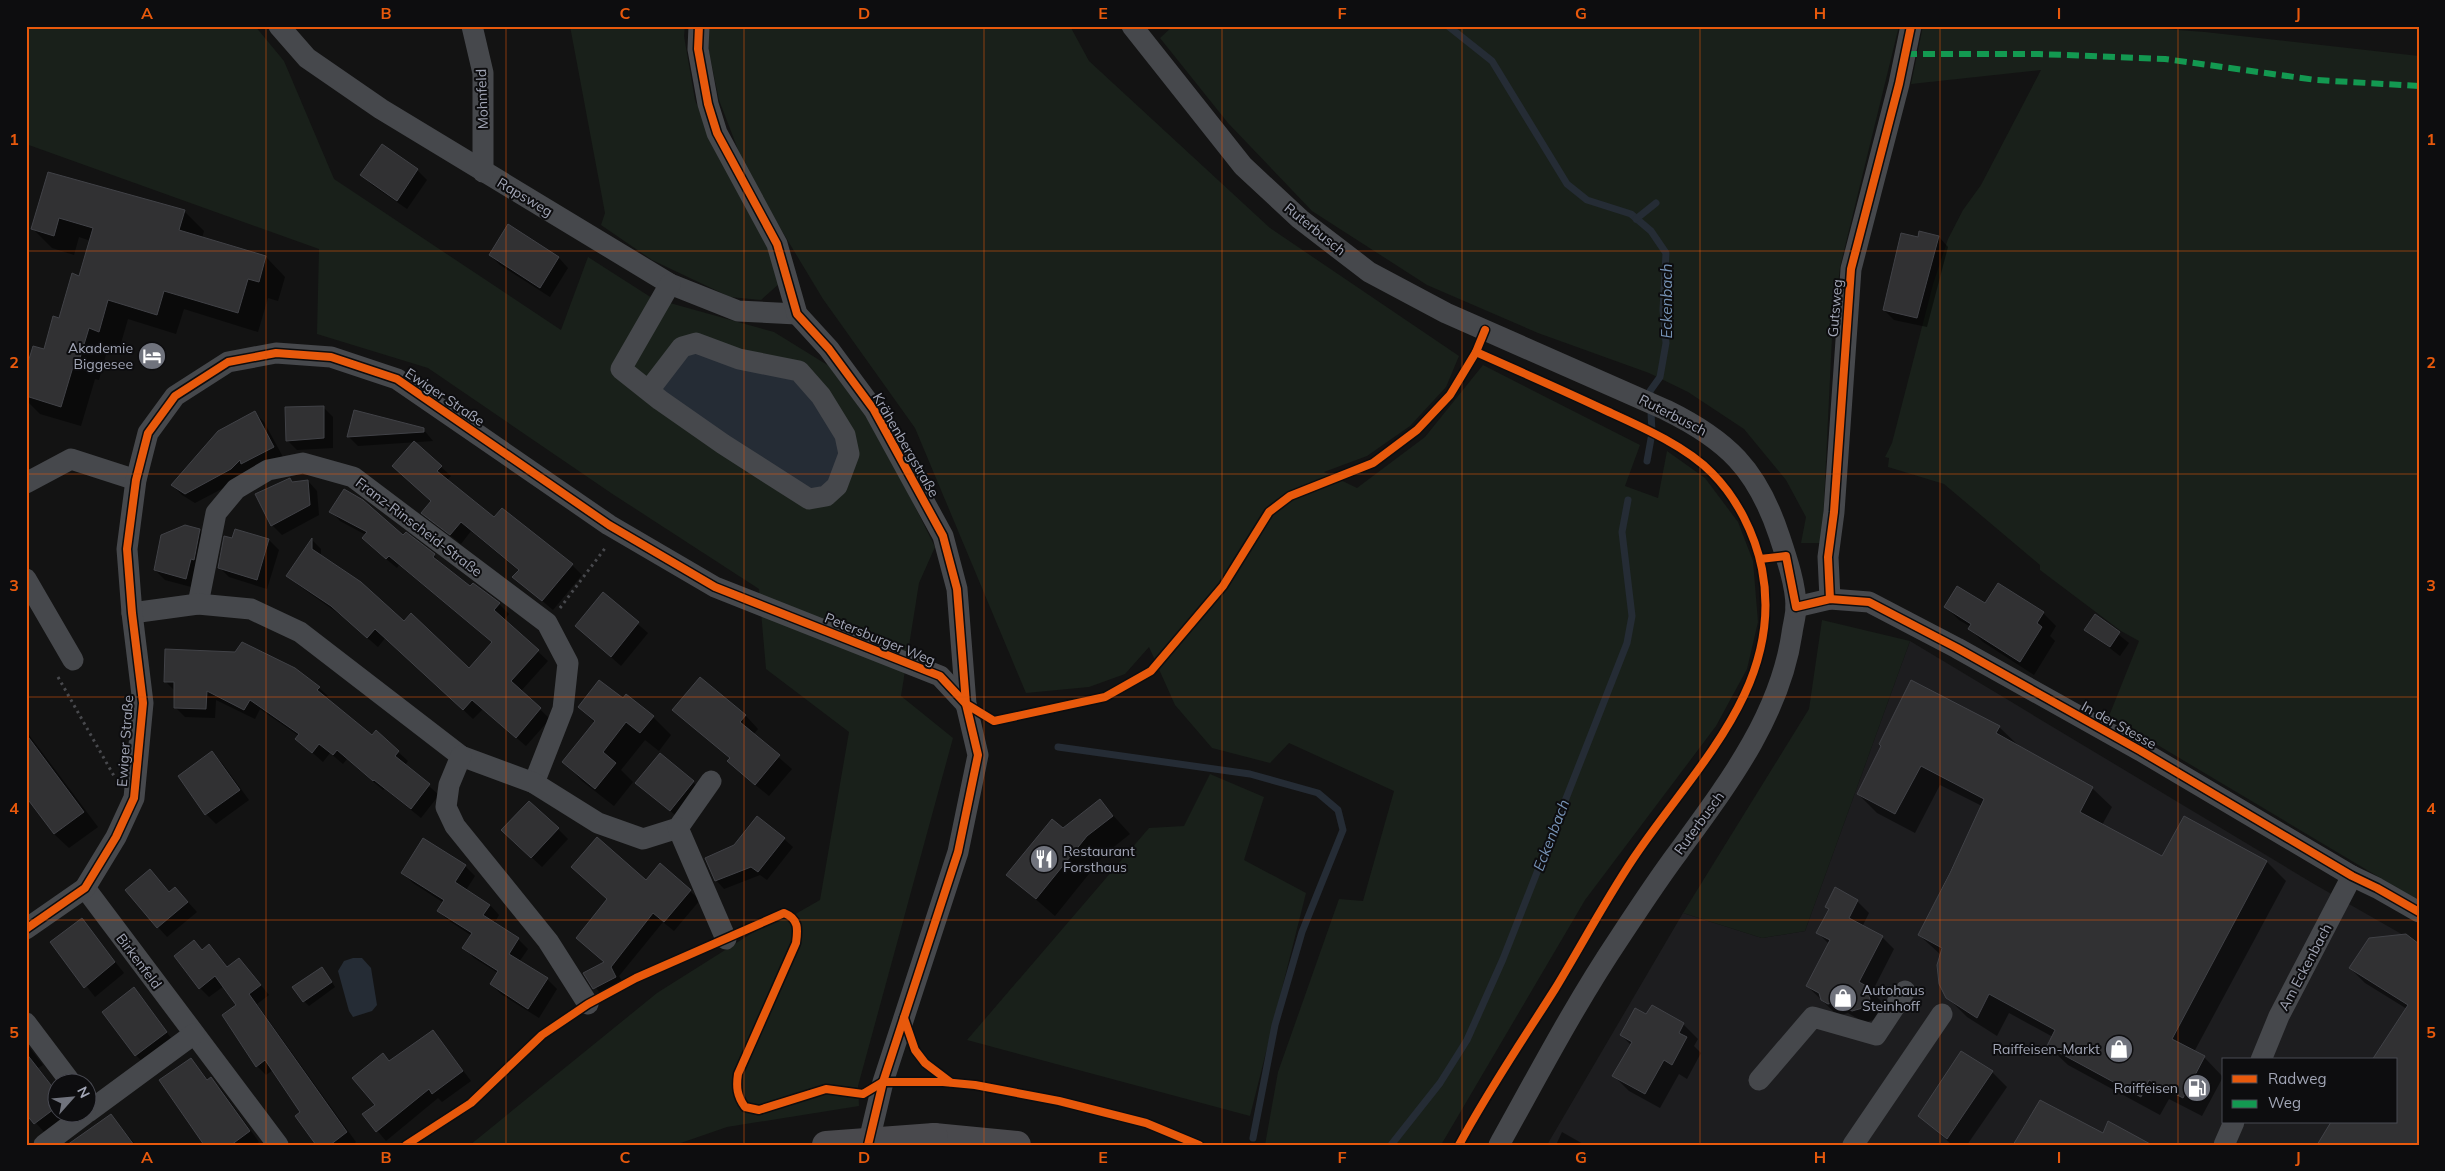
<svg xmlns="http://www.w3.org/2000/svg" width="2445" height="1171" viewBox="0 0 2445 1171" font-family="Mulish,sans-serif">
<style>
.built{fill:#1d1d1f;fill-rule:evenodd}
.green{fill:#19201a}
.water{fill:#252c35}
.shadow{fill:#0007}
.lines{fill:none;stroke-linecap:round;stroke-linejoin:round}
.stream{stroke:#252c35;stroke-width:7}
.building{fill:#313133;stroke:#414247}
.path{stroke:#48494d;stroke-width:3;stroke-dasharray:2.5 4;stroke-linecap:butt}
.minor{stroke:#46484c;stroke-width:21}
.major{stroke:#49494d;stroke-width:28}
.major-bridge{stroke:#49494d;stroke-width:28}
.quiet{stroke:#139951;stroke-width:6;stroke-dasharray:12 6;stroke-linecap:butt}
.cycleway-casing{stroke:#0d0d0f;stroke-width:11}
.cycleway{stroke:#e8590c;stroke-width:8}
.grid{fill:none;stroke:#e8590c;stroke-width:1;stroke-opacity:0.55}
.labels{text-anchor:middle;dominant-baseline:central;stroke-width:4;stroke-linejoin:round;paint-order:stroke}
.street-label{font-size:14px;fill:#a2a6b6;stroke:#0d0d0f}
.poi-label{font-size:14px;fill:#a2a6b6;stroke:#0d0d0f;text-anchor:end}
.water-label{font-size:15px;font-style:italic;fill:#7591b4;stroke:#0d0d0f}
.neatline{fill:none;stroke:#e8590c;stroke-width:2}
.grid-label{font-size:16px;text-anchor:middle;font-weight:bold;fill:#e8590c}
</style>
<rect width="100%" height="100%" fill="#131313"/>
<!-- built -->
<path class="built" d="M1910,641L2314,884L2419,944V1145H1547L1683,913L1762,938L1805,931ZM2224,1060H2396V1122H2224Z"/>
<!-- green -->
<g class="green">
<polygon points="26,26 255,26 284,61 334,179 561,330 588,257 652,298 774,332 829,366 880,436 935,547 919,583 901,696 953,738 858,1086 859,1106 727,1127 675,1145 470,1145 657,993 784,913 792,916 820,900 849,732 766,669 759,589 611,493 428,368 317,334 319,249 26,144"/>
<polygon points="570,26 685,26 684,36 695,100 717,154 777,257 780,283 761,300 730,297 652,260 601,225 605,213"/>
<polygon points="709,26 1070,26 1089,61 1270,228 1459,356 1446,387 1410,426 1367,456 1324,472 1357,488 1425,437 1483,365 1640,445 1625,486 1658,498 1667,451 1705,478 1738,522 1753,561 1758,622 1747,669 1716,726 1585,900 1441,1145 1265,1145 1278,1072 1339,899 1363,901 1394,791 1289,743 1270,763 1212,748 1175,705 1149,647 1125,674 1089,687 1026,693 915,428 823,299 747,173 719,100 708,47"/>
<polygon points="1173,26 1899,26 1840,267 1832,337 1822,543 1801,543 1806,517 1786,480 1744,429 1688,392 1649,373 1538,333 1427,285 1312,211 1228,123 1160,38"/>
<polygon points="1923,26 2125,26 2205,32 2419,56 2419,901 2109,716 2139,641 2121,631 2040,570 2040,565 1944,484 1888,467 1889,458 1885,457 1892,443 1933,284 1948,239 1963,210 1981,185 2041,70 1911,84"/>
<polygon points="1822,620 1910,641 1805,931 1762,938 1683,913 1809,709"/>
<polygon points="1210,774 1264,797 1244,860 1306,893 1250,1116 967,1040 1149,828 1184,826"/>
</g>
<!-- water -->
<g class="water">
<polygon points="686,351 795,376 817,400 843,451 831,485 812,494 664,397 661,385"/>
<polygon points="353,958 362,958 371,968 377,1005 372,1011 353,1017 349,1011 338,971 344,961"/>
</g>
<!-- shadow -->
<g class="shadow">
<polygon points="382,146 417,170 427,180 407,209 372,185 362,175"/>
<polygon points="48,174 184,211 204,231 202,238 266,257 285,277 278,301 268,298 258,332 184,309 176,334 128,319 119,350 108,347 99,380 95,379 81,426 40,414 26,400 26,374 44,351 80,277 91,241 79,237 74,255 52,248 32,228"/>
<polygon points="509,226 559,258 568,268 550,297 500,265 490,255"/>
<polygon points="1939,237 1948,247 1927,327 1894,320 1884,310 1919,239"/>
<polygon points="323,407 333,417 333,448 297,450 287,440"/>
<polygon points="254,412 264,422 283,457 195,503 182,495 172,485"/>
<polygon points="423,429 433,441 358,446 349,437"/>
<polygon points="441,467 451,476 447,480 494,519 572,565 582,575 553,610 514,577 519,571 471,531 461,544 423,513 433,501 404,476"/>
<polygon points="308,481 317,491 319,515 282,535 272,525"/>
<polygon points="331,511 403,537 434,555 442,566 470,588 473,584 499,604 509,614 504,620 548,661 521,691 550,719 526,746 483,709 473,719 386,637 378,647 342,616 298,585 288,576 312,540 321,549 321,557 469,670 493,643 399,565 397,568 373,548 366,535 340,521"/>
<polygon points="199,530 209,540 195,588 165,580 155,570"/>
<polygon points="236,530 269,540 279,550 267,589 229,577 219,567"/>
<polygon points="603,594 648,633 621,666 586,635"/>
<polygon points="1985,605 2043,613 2056,626 2050,636 2055,641 2034,675 1983,642 1970,629 1971,627 1959,620 1946,607"/>
<polygon points="2095,616 2129,643 2120,656 2085,629"/>
<polygon points="700,678 746,716 758,729 753,735 792,769 769,796 742,774 729,761 731,759 674,709"/>
<polygon points="166,682 319,688 329,697 327,700 372,736 398,752 408,761 405,765 439,795 421,818 385,789 383,790 347,759 343,764 330,753 323,762 297,739 299,736 260,709 255,719 216,700 215,718 185,717 175,707 175,691"/>
<polygon points="579,707 653,717 671,735 659,751 645,740 621,770 633,782 614,806 582,781 564,762 595,723"/>
<polygon points="1999,727 2019,746 2092,788 2112,807 2102,825 2163,858 2267,862 2286,881 2194,1052 2204,1057 2223,1077 2202,1116 2169,1099 2160,1115 2068,1065 2048,1046 2053,1037 2009,1013 1997,1036 1967,1017 1948,998 1941,955 1919,935 1982,806 1940,785 1915,833 1877,813 1858,794"/>
<polygon points="26,731 98,827 69,848 54,834 26,795"/>
<polygon points="212,753 222,763 249,800 216,824 206,814"/>
<polygon points="660,754 703,791 681,820 637,783"/>
<polygon points="1100,801 1130,834 1105,854 1055,916 1008,875"/>
<polygon points="558,829 568,839 542,867 513,840"/>
<polygon points="784,839 793,847 767,880 760,875 724,889 716,880"/>
<polygon points="424,840 465,866 475,876 466,890 490,905 499,915 494,924 518,939 528,949 519,962 547,979 557,989 539,1018 501,994 491,984 498,973 474,958 464,948 472,936 448,920 438,911 444,903 413,883 403,873"/>
<polygon points="660,865 700,900 674,931 663,922 619,976 625,986 604,998 585,974 605,963 578,938 608,900 646,882"/>
<polygon points="150,871 170,893 175,888 197,912 167,937 158,927"/>
<polygon points="1857,901 1869,913 1862,927 1882,937 1894,949 1872,992 1881,1001 1879,1006 1881,1012 1878,1018 1865,1023 1848,1013 1841,1015 1834,1012 1807,986 1829,944 1817,932 1830,910 1827,907"/>
<polygon points="82,920 124,973 95,997 52,942"/>
<polygon points="2419,944 2396,1122 2407,1009 2365,983 2350,968"/>
<polygon points="209,946 228,968 239,959 269,995 257,1004 356,1142 352,1145 318,1145 302,1112 273,1070 266,1075 257,1066 237,1005 224,986 209,997 200,988 203,951"/>
<polygon points="326,973 335,987 309,1006 304,1001"/>
<polygon points="133,989 175,1043 145,1065 136,1055"/>
<polygon points="1647,1016 1683,1024 1698,1039 1694,1046 1701,1053 1687,1079 1679,1074 1660,1108 1629,1091 1614,1076 1631,1045 1621,1035"/>
<polygon points="433,1031 471,1081 442,1102 438,1098 386,1141 364,1115 377,1105 390,1062"/>
<polygon points="26,1043 43,1065 38,1068 58,1093 58,1114 70,1114 45,1133 26,1112"/>
<polygon points="1962,1053 1992,1072 2007,1087 1967,1145 1952,1145 1920,1116"/>
<polygon points="191,1059 209,1081 211,1079 221,1089 259,1142 254,1145 205,1145"/>
<polygon points="111,1116 136,1145 79,1145"/>
<polygon points="1562,1132 1585,1145 1556,1145"/>
</g>
<g class="lines">
<!-- stream -->
<g class="stream">
<polyline points="1448,26 1492,61 1567,184 1587,200 1631,214 1651,231 1666,253 1663,310 1666,343 1660,377 1650,391 1652,433 1647,461"/>
<polyline points="1636,219 1656,203"/>
<polyline points="1058,747 1250,774 1318,793 1338,810 1343,830 1302,932 1275,1025 1253,1138"/>
<polyline points="1391,1145 1440,1083 1467,1040 1503,959 1627,643 1632,616 1622,532 1628,500"/>
</g>
</g>
<!-- building -->
<g class="building">
<polygon points="382,144 418,169 397,201 360,175"/>
<polygon points="48,172 185,210 179,230 266,256 259,282 248,279 238,313 164,291 157,315 108,300 99,332 89,328 79,361 75,360 61,407 26,396 26,369 33,346 44,349 53,316 59,318 72,273 79,276 93,228 59,218 54,236 31,229"/>
<polygon points="508,224 559,257 540,288 489,255"/>
<polygon points="1919,231 1939,236 1917,318 1883,310 1901,233 1918,237"/>
<polygon points="324,406 324,438 286,441 285,407"/>
<polygon points="354,410 424,428 424,432 347,437"/>
<polygon points="255,411 274,447 241,464 240,460 231,469 185,494 171,485 218,431"/>
<polygon points="414,441 442,466 437,471 494,517 502,508 573,564 542,601 512,577 519,570 461,522 450,535 421,513 431,501 392,466"/>
<polygon points="290,478 292,482 308,480 310,505 271,526 255,494"/>
<polygon points="344,489 363,500 403,535 406,532 435,554 433,557 470,586 473,583 500,603 494,610 539,650 511,681 541,708 516,738 472,700 463,710 375,629 367,638 331,606 286,576 312,538 312,549 361,582 404,621 411,613 469,668 492,642 389,556 386,559 362,538 367,532 329,512"/>
<polygon points="185,525 200,529 194,560 191,559 186,579 154,570 161,535"/>
<polygon points="235,529 269,539 257,580 218,568 224,536 232,538"/>
<polygon points="1998,583 2044,612 2037,623 2042,627 2020,662 1968,629 1971,624 1944,607 1957,586 1985,603"/>
<polygon points="603,592 639,622 611,657 575,626"/>
<polygon points="2095,614 2120,632 2110,647 2084,630"/>
<polygon points="242,642 295,668 320,687 317,690 372,735 376,730 399,751 395,756 430,784 411,809 374,780 373,781 337,750 333,755 319,744 312,753 295,739 299,734 250,700 244,710 207,691 206,709 174,708 174,682 164,682 165,649 235,652"/>
<polygon points="700,677 746,715 740,722 780,755 755,785 727,761 730,758 672,710"/>
<polygon points="599,680 623,698 626,694 654,716 640,733 626,722 603,752 616,763 595,789 562,762 595,721 578,707"/>
<polygon points="1911,680 2000,726 1996,733 2093,787 2080,812 2162,856 2184,816 2267,861 2172,1039 2205,1056 2183,1098 2149,1080 2141,1097 2047,1046 2055,1030 1989,994 1977,1018 1946,998 1939,984 1937,965 1942,948 1918,935 1950,873 1984,799 1921,766 1895,814 1857,794 1881,746 1879,744"/>
<polygon points="26,734 84,812 54,834 26,797"/>
<polygon points="212,751 240,790 205,815 178,776"/>
<polygon points="660,753 694,781 670,811 635,783"/>
<polygon points="1100,799 1113,816 1087,836 1036,899 1006,875 1052,819 1063,828"/>
<polygon points="529,801 559,828 531,858 501,830"/>
<polygon points="757,816 785,838 758,872 751,867 715,881 705,858 734,845"/>
<polygon points="597,837 646,880 660,863 691,890 664,922 653,913 611,967 616,977 593,989 583,973 604,962 576,938 607,899 571,867"/>
<polygon points="423,838 466,865 455,882 490,905 483,915 519,938 509,954 548,978 528,1009 490,984 498,971 462,948 472,933 437,911 444,900 401,873"/>
<polygon points="150,869 169,892 175,887 188,902 157,928 125,890"/>
<polygon points="1835,887 1858,900 1849,918 1883,936 1859,982 1870,988 1868,993 1870,999 1866,1007 1852,1011 1835,1002 1828,1004 1821,1000 1819,993 1806,986 1830,940 1816,933 1829,909 1825,907"/>
<polygon points="82,918 115,962 84,988 50,942"/>
<polygon points="2406,934 2419,944 2419,1145 2317,1145 2331,1122 2396,1122 2396,1060 2372,1060 2408,1005 2349,968 2369,938"/>
<polygon points="194,940 202,950 209,944 227,967 239,958 261,985 249,994 347,1132 330,1145 316,1145 295,1116 300,1112 265,1060 256,1067 222,1015 236,1005 215,976 199,989 174,956"/>
<polygon points="322,967 332,982 303,1002 292,987"/>
<polygon points="134,987 167,1032 135,1056 102,1012"/>
<polygon points="1652,1005 1684,1023 1679,1033 1687,1037 1672,1065 1664,1060 1645,1094 1612,1076 1632,1042 1620,1035 1635,1008 1646,1014"/>
<polygon points="433,1030 463,1071 432,1094 429,1089 376,1132 362,1114 375,1105 352,1078 383,1053 389,1061"/>
<polygon points="1961,1051 1993,1071 1947,1139 1918,1116"/>
<polygon points="26,1053 58,1094 58,1106 34,1124 26,1114"/>
<polygon points="191,1058 207,1080 211,1077 250,1131 231,1145 204,1145 159,1080"/>
<polygon points="2040,1100 2103,1133 2108,1121 2152,1145 2013,1145"/>
<polygon points="111,1114 134,1145 67,1145"/>
</g>
<g class="lines">
<!-- path -->
<g class="path">
<polyline points="560,608 606,547"/>
<polyline points="58,677 114,776"/>
</g>
<!-- minor -->
<g class="minor">
<polyline points="279,26 307,58 381,109 670,284 738,311 797,314"/>
<polyline points="472,26 483,73 483,172"/>
<polyline points="699,26 698,49 708,104 717,133 777,244 797,314 829,349 874,410 943,536 957,589 966,704 978,755 958,852 883,1082 868,1145"/>
<path d="M1132,26L1243,166L1300,219L1369,272L1446,313L1666,410C1727,440 1757,469 1779,535C1786,556 1796,585 1796,607C1796,615 1793,625 1792,633C1780,716 1727,785 1679,851C1658,879 1639,908 1620,937C1575,1004 1538,1075 1499,1145"/>
<polyline points="649,390 682,347 696,343 739,359 799,371 821,396 845,435 849,454 837,486 826,496 809,499 723,444 660,400 621,369 670,284"/>
<polyline points="26,483 71,459 136,480"/>
<polyline points="26,579 73,660"/>
<polyline points="1830,599 1828,557 1834,512 1851,269 1899,84 1911,26"/>
<polyline points="198,604 216,513 236,489 268,470 303,463 353,477 547,623 568,663 563,709 534,783"/>
<polyline points="1796,607 1830,599 1869,602 1957,648 2141,751 2352,876 2377,888 2419,912"/>
<polyline points="132,613 198,604 251,609 300,632 461,756 534,783 598,823 643,839 678,828 711,781"/>
<polyline points="461,756 449,785 446,807 455,826 548,941 588,1004"/>
<polyline points="678,828 726,939"/>
<polyline points="85,888 278,1145"/>
<polyline points="26,929 85,888 116,837 134,798 143,703 132,613 127,549 136,480 148,433 175,396 228,362 276,353 331,357 397,379 609,525 715,587 940,676 966,704"/>
<polyline points="26,1023 72,1084"/>
<polyline points="2261,1060 2279,1016 2352,876"/>
<polyline points="1759,1080 1813,1017 1876,1035 1905,991"/>
<polyline points="88,1112 194,1034"/>
<polyline points="44,1145 85,1114"/>
<polyline points="1853,1145 1942,1014"/>
<polyline points="2224,1145 2234,1122"/>
</g>
<!-- major -->
<polyline class="major" points="934,1137 1017,1145"/>
<!-- major-bridge -->
<polyline class="major-bridge" points="826,1145 934,1137"/>
<!-- quiet -->
<polyline class="quiet" points="1905,54 2039,54 2165,59 2316,80 2419,86"/>
<defs>
<g id="cycleway">
<polyline points="699,26 698,49 708,104 717,133 777,244 797,314 829,349 874,410 943,536 957,589 966,704 978,755 958,852 883,1082 868,1145"/>
<polyline points="1760,559 1786,556 1796,607 1830,599 1869,602 1957,648 2141,751 2352,876 2377,888 2419,912"/>
<polyline points="1830,599 1828,557 1834,512 1851,269 1899,84 1911,26"/>
<polyline points="26,929 85,888 116,837 134,798 143,703 132,613 127,549 136,480 148,433 175,396 228,362 276,353 331,357 397,379 609,525 715,587 940,676 966,704 994,721 1105,697 1151,671 1223,586 1269,512 1290,496 1373,463 1417,430 1450,395 1476,352 1485,330"/>
<polyline points="904,1018 915,1050 925,1063 950,1082"/>
<polyline points="883,1082 943,1082 975,1085 1059,1101 1146,1123 1199,1145"/>
<path d="M406,1145L471,1103L542,1035L588,1004L636,978L784,913C799,919 798,929 796,943L738,1074C736,1087 737,1096 745,1107L759,1110L826,1089L863,1094L883,1082"/>
<path d="M1459,1145C1488,1091 1522,1041 1555,989C1581,946 1605,901 1633,859C1692,770 1785,687 1762,569C1755,534 1737,498 1712,473C1687,447 1642,427 1609,412C1565,391 1521,372 1476,352"/>
</g>
</defs>
<!-- cycleway casing -->
<use href="#cycleway" class="cycleway-casing"/>
<!-- cycleway -->
<use href="#cycleway" class="cycleway"/>
</g>
<!-- grid -->
<path class="grid" d="M266,26V1145M506,26V1145M744,26V1145M984,26V1145M1222,26V1145M1462,26V1145M1700,26V1145M1940,26V1145M2178,26V1145M26,251H2419M26,474H2419M26,697H2419M26,920H2419"/>
<!-- icons -->
<defs>
<symbol id="hotel-disc" viewBox="-11 -11 22 22"><circle r="9.5" fill="#70737d" stroke="#0d0d0f"/><path d="M-6-4.5h1.5V1H6V5H4.5V3h-9V5H-6ZM-4 0a1.8 1.8 0 1 1 3.6 0ZM.5 0V-2.5h3Q6-2.5 6 0Z" fill="#fff"/></symbol>
<symbol id="restaurant-disc" viewBox="-11 -11 22 22"><circle r="9.5" fill="#70737d" stroke="#0d0d0f"/><path d="M-5-6h1v4h1v-4h1v4h1v-4h1v5L-1.5 .5V6h-2V.5L-5-1ZM5-6V6H3V1.5H1.5Q1.5-4 5-6Z" fill="#fff"/></symbol>
<symbol id="shop-disc" viewBox="-11 -11 22 22"><circle r="9.5" fill="#70737d" stroke="#0d0d0f"/><path d="M-5-2.5h2.3a2.7 3.5 0 0 1 5.4 0H5L5.5 6h-11ZM-1.5-2.5h3a1.5 2.3 0 0 0-3 0Z" fill="#fff"/></symbol>
<symbol id="fuel-disc" viewBox="-11 -11 22 22"><circle r="9.5" fill="#70737d" stroke="#0d0d0f"/><path d="M-5.5-6h7V0h2V4h1.3V-2.5L3-4.5l.8-.8L6-3V5H2.5V1h-1V6h-7ZM-4.2-4.7v3.2H.2V-4.7Z" fill="#fff"/></symbol>
</defs>
<g fill-rule="evenodd">
<use href="#hotel-disc" x="136" y="340" width="32" height="32"/>
<use href="#restaurant-disc" x="1028" y="843" width="32" height="32"/>
<use href="#shop-disc" x="1827" y="982" width="32" height="32"/>
<use href="#shop-disc" x="2103" y="1033" width="32" height="32"/>
<use href="#fuel-disc" x="2181" y="1072" width="32" height="32"/>
</g>
<g class="labels">
<!-- street labels -->
<g class="street-label">
<text transform="translate(482 99) rotate(-92)">Mohnfeld</text>
<text transform="translate(525 197) rotate(31)">Rapsweg</text>
<text transform="translate(1315 229) rotate(39)">Ruterbusch</text>
<text transform="translate(1835 308) rotate(-85)">Gutsweg</text>
<text transform="translate(445 397) rotate(34)">Ewiger Straße</text>
<text transform="translate(1673 415) rotate(27)">Ruterbusch</text>
<text transform="translate(906 445) rotate(60)">Krähenbergstraße</text>
<text transform="translate(419 527) rotate(37)">Franz-Rinscheid-Straße</text>
<text transform="translate(880 639) rotate(22)">Petersburger Weg</text>
<text transform="translate(2119 725) rotate(29)">In der Stesse</text>
<text transform="translate(125 741) rotate(-86)">Ewiger Straße</text>
<text transform="translate(1699 823) rotate(-54)">Ruterbusch</text>
<text transform="translate(139 961) rotate(53)">Birkenfeld</text>
<text transform="translate(2305 967) rotate(-62)">Am Eckenbach</text>
</g>
<!-- poi labels -->
<g class="poi-label">
<text x="133" y="348">Akademie<tspan x="133" dy="16">Biggesee</tspan></text>
<text x="1063" y="851" text-anchor="start">Restaurant<tspan x="1063" dy="16">Forsthaus</tspan></text>
<text x="1862" y="990" text-anchor="start">Autohaus<tspan x="1862" dy="16">Steinhoff</tspan></text>
<text x="2100" y="1049">Raiffeisen-Markt</text>
<text x="2178" y="1088">Raiffeisen</text>
</g>
<!-- water labels -->
<g class="water-label">
<text transform="translate(1666 301) rotate(-90)">Eckenbach</text>
<text transform="translate(1551 835) rotate(-69)">Eckenbach</text>
</g>
</g>
<!-- border -->
<rect width="2445" height="1171" fill="none" stroke="#0d0d0f" stroke-width="55"/>
<!-- legend -->
<rect x="2222" y="1058" width="175" height="65" fill="#0d0d0f" stroke="#494a52"/>
<rect x="2232" y="1075" width="25" height="8" fill="#e8590c" stroke="#494a52"/>
<text x="2268" y="1084" font-size="15" fill="#a2a6b6">Radweg</text>
<rect x="2232" y="1100" width="25" height="8" fill="#139951" stroke="#494a52"/>
<text x="2268" y="1108" font-size="15" fill="#a2a6b6">Weg</text>
<!-- north arrow -->
<g transform="translate(72 1098) rotate(63)"><circle r="24" fill="#0d0d0f" stroke="#494a52"/>
<path d="M0-4L9 19L0 12L-9 19Z" fill="#70737d"/>
<text y="-8" font-size="14" font-weight="bold" text-anchor="middle" fill="#a2a6b6">N</text>
</g>
<rect x="28" y="28" width="2390" height="1116" class="neatline"/>
<g class="grid-label">
<text x="147" y="19">A</text>
<text x="386" y="19">B</text>
<text x="625" y="19">C</text>
<text x="864" y="19">D</text>
<text x="1103" y="19">E</text>
<text x="1342" y="19">F</text>
<text x="1581" y="19">G</text>
<text x="1820" y="19">H</text>
<text x="2059" y="19">I</text>
<text x="2298" y="19">J</text>
<text x="14" y="145">1</text>
<text x="2431" y="145">1</text>
<text x="14" y="368">2</text>
<text x="2431" y="368">2</text>
<text x="14" y="591">3</text>
<text x="2431" y="591">3</text>
<text x="14" y="814">4</text>
<text x="2431" y="814">4</text>
<text x="14" y="1038">5</text>
<text x="2431" y="1038">5</text>
<text x="147" y="1163">A</text>
<text x="386" y="1163">B</text>
<text x="625" y="1163">C</text>
<text x="864" y="1163">D</text>
<text x="1103" y="1163">E</text>
<text x="1342" y="1163">F</text>
<text x="1581" y="1163">G</text>
<text x="1820" y="1163">H</text>
<text x="2059" y="1163">I</text>
<text x="2298" y="1163">J</text>
</g>
</svg>
